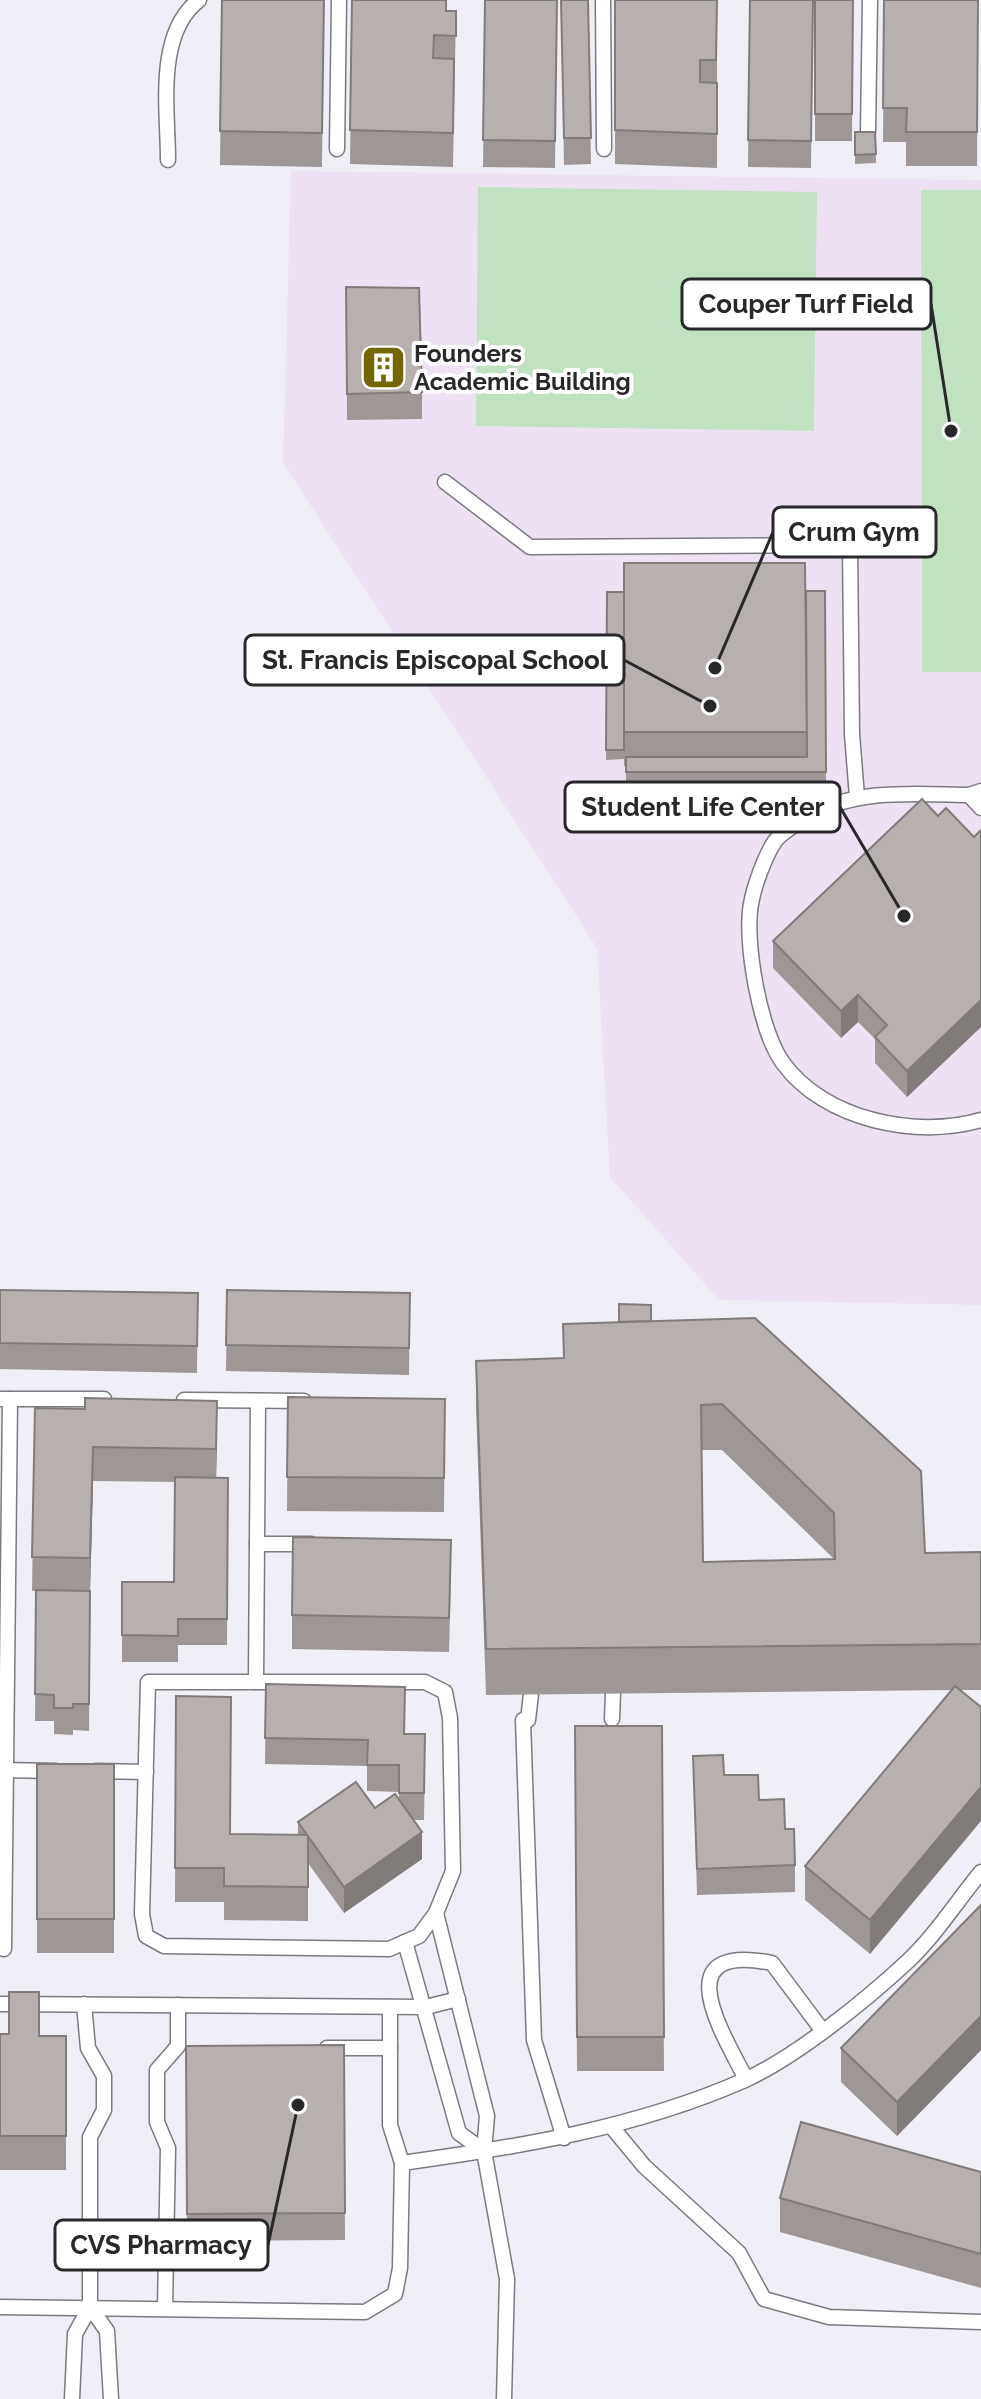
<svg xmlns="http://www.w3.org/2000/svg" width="981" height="2399" viewBox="0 0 981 2399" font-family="Raleway,sans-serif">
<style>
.education{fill:#efe1f4}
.green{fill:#c1e2c0}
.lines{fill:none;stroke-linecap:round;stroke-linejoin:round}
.service-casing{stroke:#7a7a80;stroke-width:17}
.service{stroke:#fff;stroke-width:14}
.wall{fill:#9e9796;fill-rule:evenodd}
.shaded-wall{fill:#817b7a}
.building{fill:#b8b0af;stroke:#817b7a;stroke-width:2;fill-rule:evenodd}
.labels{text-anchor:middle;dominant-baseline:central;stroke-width:8;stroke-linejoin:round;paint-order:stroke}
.poi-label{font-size:24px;font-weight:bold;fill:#28282a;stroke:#fff;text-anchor:start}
.leader{fill:none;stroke:#28282a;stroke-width:3}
.callout-dot{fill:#28282a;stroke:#fff;stroke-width:3}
.callout{fill:#fff;stroke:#28282a;stroke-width:3}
.callout-label{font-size:26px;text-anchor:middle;font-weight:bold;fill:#28282a}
</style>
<rect width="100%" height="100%" fill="#f0eff7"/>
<!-- education -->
<polygon class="education" points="291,171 981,180 981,1305 719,1300 610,1177 597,948 283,463"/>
<!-- green -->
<g class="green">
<polygon points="478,187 817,192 814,431 476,426"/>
<polygon points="981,190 981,672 922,672 921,190"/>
</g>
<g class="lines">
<defs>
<g id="service">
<polyline points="603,0 604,149"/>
<polyline points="868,132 870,0"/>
<polyline points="337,149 339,0"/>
<path d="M168,160C168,110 155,34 199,0"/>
<polyline points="445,482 530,547 850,545 852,734 857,797"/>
<path d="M981,791L969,795C915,794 857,788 809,816C799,822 782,832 775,841C765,856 754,886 751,904C744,941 760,1032 783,1063C824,1120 917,1139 981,1120"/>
<polyline points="969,795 981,808"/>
<polyline points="0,1399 104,1399"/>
<polyline points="184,1400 304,1401"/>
<polyline points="257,1544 311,1544"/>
<polygon points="148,1682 425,1682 445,1692 450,1718 453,1871 436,1913 419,1936 389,1949 164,1946 146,1936 142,1914"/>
<polyline points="256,1682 258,1401"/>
<polyline points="612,1719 613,1693"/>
<polyline points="523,1720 534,2040 564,2138"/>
<polyline points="528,1720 531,1694"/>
<polyline points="0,1770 56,1771"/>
<polyline points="96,1771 146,1772"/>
<polyline points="436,1913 487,2116 484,2151 507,2279 504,2399"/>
<polyline points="405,1942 459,2133 484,2151"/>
<polyline points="4,1949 10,1399"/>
<polyline points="0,2004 426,2007 458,1999"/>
<polyline points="327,2048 390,2048"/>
<path d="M746,2079C722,2032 665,1942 772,1963L822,2030"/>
<polyline points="611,2126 644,2166 739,2253 764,2299 829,2317 981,2322"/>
<path d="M402,2163C519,2147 636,2128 745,2080C797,2056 865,2001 907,1962C935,1936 957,1901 981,1872"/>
<polyline points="88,2233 168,2232"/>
<polyline points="0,2307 365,2312 395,2294 400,2268 402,2163 390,2125 390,2007"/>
<polyline points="90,2307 107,2331 111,2399"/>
<polyline points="165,2308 168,2148 157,2122 157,2070 178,2046 178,2005"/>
<polyline points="72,2399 75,2334 90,2307 90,2137 104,2110 104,2076 88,2048 84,2004"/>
</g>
</defs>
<!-- service casing -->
<use href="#service" class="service-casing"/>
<!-- service -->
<use href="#service" class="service"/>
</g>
<!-- wall -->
<g class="wall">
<polygon points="222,0 324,0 322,167 220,165"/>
<polygon points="352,0 456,11 453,167 350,164"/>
<polygon points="485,0 557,0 555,168 483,167"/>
<polygon points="561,0 588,0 591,164 564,165"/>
<polygon points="615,0 717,0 717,168 615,164"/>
<polygon points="750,0 813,0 811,168 748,167"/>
<polygon points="815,0 853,0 852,141 815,141"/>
<polygon points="884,0 978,0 977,166 906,166 906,142 883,142"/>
<polygon points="855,132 875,132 876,163 855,164"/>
<polygon points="346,287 422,392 422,419 347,420"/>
<polygon points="806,591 825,591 826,781 626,781 626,766 624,766 624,759 606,760 607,592"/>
<polygon points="938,816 974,837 981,830 981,1027 907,1097 875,1063 875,1039 858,1022 841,1038 773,968 773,941"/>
<polygon points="0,1290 198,1293 197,1373 0,1369"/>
<polygon points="227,1290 410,1293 409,1375 226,1371"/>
<path d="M651,1321L925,1553L981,1552V1690H961L870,1954L805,1900V1866L952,1690L486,1695L476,1407V1361L563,1358V1324ZM701,1450H722L834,1559L703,1562Z"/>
<polygon points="288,1397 445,1399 444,1512 287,1511"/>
<polygon points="35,1408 217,1435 216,1478 228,1478 227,1645 178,1645 178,1662 122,1662 122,1582 174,1582 175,1482 93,1481 90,1592 89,1731 73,1730 73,1735 54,1734 54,1721 35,1721 36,1591 32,1591"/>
<polygon points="451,1574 449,1652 292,1649 292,1615"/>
<polygon points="266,1684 404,1734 425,1761 424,1820 413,1820 422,1859 344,1913 308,1863 308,1921 224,1920 224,1902 175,1902 176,1696 230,1834 298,1835 298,1822 375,1808 399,1799 399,1792 367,1791 367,1766 265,1764"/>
<polygon points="575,1726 662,1726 664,2071 577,2071"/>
<polygon points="693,1756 724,1775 759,1800 785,1829 795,1865 795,1892 697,1895"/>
<rect x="37" y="1764" width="77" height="189"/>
<polygon points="981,1905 981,2050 897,2136 841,2082 841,2048"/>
<polygon points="0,2034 66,2036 66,2170 0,2170"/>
<polygon points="344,2045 345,2240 187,2241 186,2046"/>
<polygon points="981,2172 981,2288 780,2232 780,2198"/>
</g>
<!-- shaded-wall -->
<g class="shaded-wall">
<polygon points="858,995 858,1022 841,1038 841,1011"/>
<polygon points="981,1000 981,1027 907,1097 907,1071"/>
<polygon points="217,1401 217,1435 216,1483 216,1449"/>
<polygon points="93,1447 93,1481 90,1592 90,1558"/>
<polygon points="981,1787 981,1821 870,1954 870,1920"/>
<polygon points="422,1832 422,1859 344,1913 344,1887"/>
<polygon points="981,2016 981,2050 897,2136 897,2102"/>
</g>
<!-- building -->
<g class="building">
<polygon points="222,0 324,0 322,133 220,131"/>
<polygon points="352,0 446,0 446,11 456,11 456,36 434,35 433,58 454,59 453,133 350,130"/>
<polygon points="485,0 557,0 555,141 483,140"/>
<polygon points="561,0 588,0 591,138 564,138"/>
<polygon points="615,0 717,0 716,60 700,60 700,82 717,83 717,134 615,130"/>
<polygon points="750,0 813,0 811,141 748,140"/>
<polygon points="815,0 853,0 852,114 815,114"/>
<polygon points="884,0 978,0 977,132 906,132 907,108 883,108"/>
<polygon points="855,132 875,132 876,154 855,155"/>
<polygon points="346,287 419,288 422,392 347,394"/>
<polygon points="624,563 805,563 807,732 624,732"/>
<polygon points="806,591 825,591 826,772 626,772 626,757 807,757"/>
<polygon points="607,592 624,592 624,750 606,750"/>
<polygon points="922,799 938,816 946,808 974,837 981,830 981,1000 907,1071 875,1037 887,1025 858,995 841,1011 773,941"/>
<polygon points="0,1290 198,1293 197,1346 0,1343"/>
<polygon points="227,1290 410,1293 409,1348 226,1345"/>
<polygon points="619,1304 651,1305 651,1321 619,1322"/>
<path d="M755,1318L921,1471L925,1553L981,1552V1644L486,1649L476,1361L564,1358L563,1324ZM722,1404L834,1513L835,1559L703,1562L701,1405Z"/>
<polygon points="288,1397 445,1399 444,1478 287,1477"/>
<polygon points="85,1398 217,1401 216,1449 93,1447 90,1558 32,1557 35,1408 85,1409"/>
<polygon points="175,1477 228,1478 227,1619 178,1619 178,1636 122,1635 122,1582 174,1582"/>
<polygon points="293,1537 451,1540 449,1618 292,1615"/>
<polygon points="36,1590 90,1591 89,1704 73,1704 73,1708 54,1708 54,1695 35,1694"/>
<polygon points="266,1684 405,1687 404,1734 425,1734 424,1793 399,1793 399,1765 367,1765 368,1740 265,1738"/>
<polygon points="955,1686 981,1707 981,1787 870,1920 805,1866"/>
<polygon points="176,1696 231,1697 230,1834 308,1835 308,1887 224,1886 224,1868 175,1868"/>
<polygon points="575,1726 662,1726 664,2037 577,2037"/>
<polygon points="723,1755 724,1775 758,1775 759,1800 784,1799 785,1829 794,1829 795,1865 697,1869 693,1756"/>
<rect x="37" y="1764" width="77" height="155"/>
<polygon points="356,1782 375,1808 395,1794 422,1832 344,1887 298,1822"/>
<polygon points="981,1905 981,2016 897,2102 841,2048"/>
<polygon points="9,1992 39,1992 39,2036 66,2036 66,2136 0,2136 0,2034 9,2034"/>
<polygon points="344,2045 345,2213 187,2214 186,2046"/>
<polygon points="801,2122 981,2172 981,2254 780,2198"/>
</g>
<!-- icons -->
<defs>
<symbol id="building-square" viewBox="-11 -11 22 22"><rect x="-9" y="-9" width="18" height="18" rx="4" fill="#736800" stroke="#fff"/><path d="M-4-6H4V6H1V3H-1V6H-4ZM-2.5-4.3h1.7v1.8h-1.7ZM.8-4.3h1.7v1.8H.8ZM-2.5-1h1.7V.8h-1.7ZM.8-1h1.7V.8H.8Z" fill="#fff"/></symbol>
</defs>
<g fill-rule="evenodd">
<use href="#building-square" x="358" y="342" width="51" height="51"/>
</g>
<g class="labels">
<!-- poi labels -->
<g class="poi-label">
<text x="414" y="353">Founders<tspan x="414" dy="28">Academic Building</tspan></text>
</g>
</g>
<!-- callouts -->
<path class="leader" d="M951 431L931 304M715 668L773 532M710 706L624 660M904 916L840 807M298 2105L268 2245"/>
<g class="callout-dot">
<circle cx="951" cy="431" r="8"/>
<circle cx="715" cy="668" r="8"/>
<circle cx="710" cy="706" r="8"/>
<circle cx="904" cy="916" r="8"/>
<circle cx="298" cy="2105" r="8"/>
</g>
<g class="callout">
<rect x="682" y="279" width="249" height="50" rx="8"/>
<rect x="773" y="507" width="163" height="50" rx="8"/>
<rect x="245" y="635" width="379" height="50" rx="8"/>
<rect x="565" y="782" width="275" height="50" rx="8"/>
<rect x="55" y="2220" width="213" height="50" rx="8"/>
</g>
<g class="callout-label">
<text x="806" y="313">Couper Turf Field</text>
<text x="854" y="541">Crum Gym</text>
<text x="435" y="669">St. Francis Episcopal School</text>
<text x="703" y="816">Student Life Center</text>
<text x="161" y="2254">CVS Pharmacy</text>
</g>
</svg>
